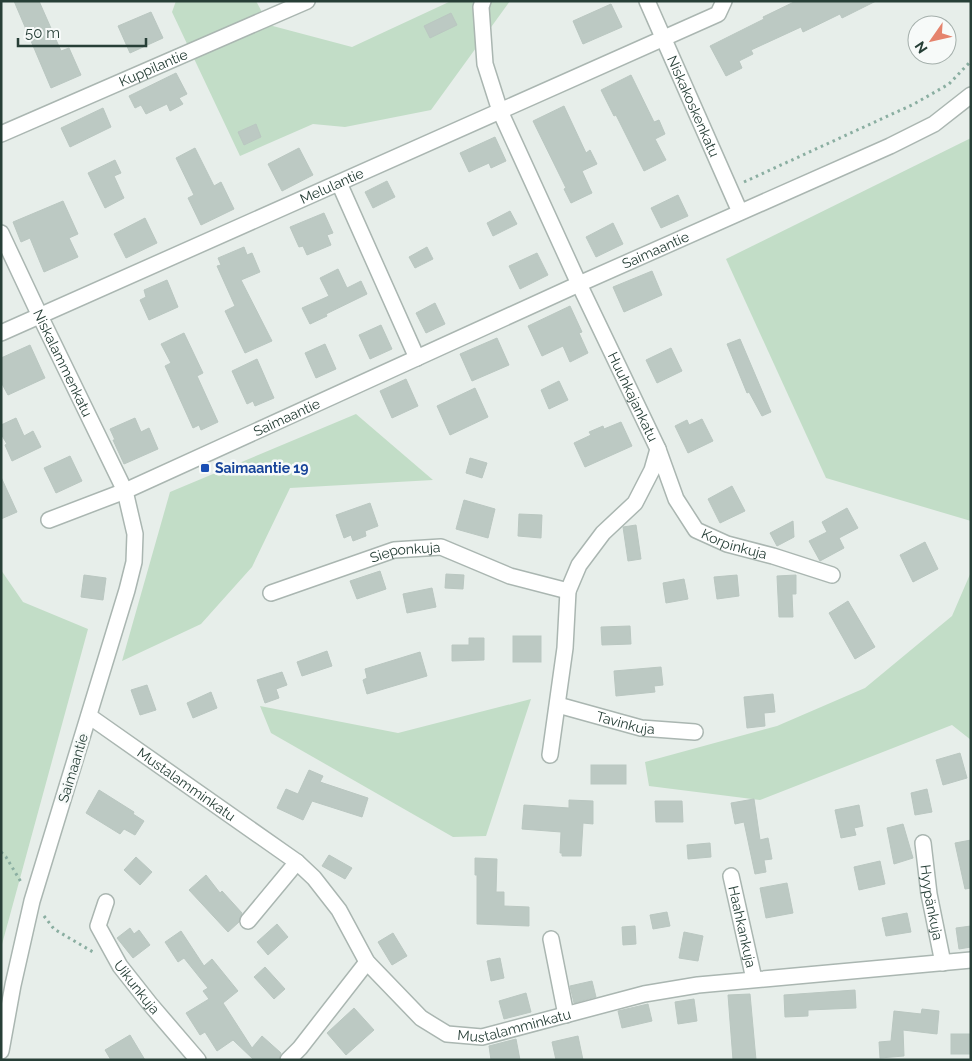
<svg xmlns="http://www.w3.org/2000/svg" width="972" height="1061" viewBox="0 0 972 1061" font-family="Raleway,sans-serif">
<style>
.green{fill:#c2ddc7}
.building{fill:#bcc9c3;stroke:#bac7c1}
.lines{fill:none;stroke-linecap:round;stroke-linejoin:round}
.minor-casing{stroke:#aab6b1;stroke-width:18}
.path{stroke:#8aaea1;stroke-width:3;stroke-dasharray:2.5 4;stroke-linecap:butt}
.minor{stroke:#fff;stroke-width:15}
.transit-dot{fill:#1a4fb4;stroke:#f7faf9;stroke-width:2}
.labels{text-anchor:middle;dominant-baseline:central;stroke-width:5;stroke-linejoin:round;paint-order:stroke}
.street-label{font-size:14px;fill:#273f37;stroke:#f7faf9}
.transit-label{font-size:14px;font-weight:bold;fill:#164399;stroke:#f7faf9;text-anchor:start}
</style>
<rect width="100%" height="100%" fill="#e7eeea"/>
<!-- green -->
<g class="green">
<polygon points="176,1 256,1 269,25 352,47 451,1 510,1 431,110 345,127 313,124 240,156 172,12"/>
<polygon points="971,138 971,521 826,478 726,259"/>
<polygon points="356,414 433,480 290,488 252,567 201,624 122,661 170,492"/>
<polygon points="1,570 23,602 88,629 1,948"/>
<polygon points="971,572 971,740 952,725 760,800 649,786 645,762 777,726 865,688 952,616"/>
<polygon points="531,699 486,836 453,837 271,733 260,706 398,733"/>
</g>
<!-- building -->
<g class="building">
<polygon points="14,1 39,1 61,51 69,48 81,75 51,88"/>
<polygon points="796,1 876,1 842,18 840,14 803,32 801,27 751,50 753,54 739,61 742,68 726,76 710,46 764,19 763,17"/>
<polygon points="611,4 622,27 583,44 573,21"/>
<polygon points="151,12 163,38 130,53 118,26"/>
<polygon points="451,13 457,25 430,38 424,26"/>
<polygon points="176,73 187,94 179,98 183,104 170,111 167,104 146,114 141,105 135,108 129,96"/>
<polygon points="631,75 654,122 659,120 665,134 655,139 666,160 644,171 616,115 614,116 601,90"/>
<polygon points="564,106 586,153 590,150 597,164 582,171 592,193 571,203 564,189 566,188 533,121"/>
<polygon points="103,108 111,127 70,147 61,128"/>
<polygon points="256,124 261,137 244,145 238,132"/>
<polygon points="495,137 506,161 491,168 489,163 469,172 460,153"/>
<polygon points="195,148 214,186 221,182 234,209 201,225 188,198 194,195 176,158"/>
<polygon points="299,148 313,175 282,191 268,164"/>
<polygon points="115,160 121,173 114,176 124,198 105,208 88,173"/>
<polygon points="387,181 395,197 373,208 365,192"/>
<polygon points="678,195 688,216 661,228 651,208"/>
<polygon points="63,201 78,234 69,238 78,257 44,272 30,238 21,242 13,222"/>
<polygon points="510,211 517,224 493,236 487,223"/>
<polygon points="324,213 333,233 327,235 331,245 307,255 303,246 299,247 290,227"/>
<polygon points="145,218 157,243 126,258 114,234"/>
<polygon points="613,223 623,244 596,257 586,237"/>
<polygon points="244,247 247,255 252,253 260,272 241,280 272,341 245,353 225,311 235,306 217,266 221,265 218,258"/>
<polygon points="427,247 433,259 415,268 409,257"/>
<polygon points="537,253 548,275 520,289 509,266"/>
<polygon points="338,269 347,288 361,281 367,294 326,314 327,316 310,324 302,308 329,296 320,278"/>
<polygon points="652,271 662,295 624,312 613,287"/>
<polygon points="167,280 178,307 149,320 140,300 146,297 144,290"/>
<polygon points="435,303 445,324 426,333 416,313"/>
<polygon points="570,306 582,332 579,333 588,353 570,362 563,346 542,356 528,326"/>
<polygon points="381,325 392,349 370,359 359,335"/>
<polygon points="184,333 203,373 197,376 218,422 201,430 199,425 193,428 165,366 171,363 161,344"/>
<polygon points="497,338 509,365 472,381 460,354"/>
<polygon points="740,339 771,412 762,416 749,392 747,393 727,344"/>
<polygon points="325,344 336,369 316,378 305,353"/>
<polygon points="30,345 45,378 8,395 1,382 1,358"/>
<polygon points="671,348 682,371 657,383 646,360"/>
<polygon points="257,359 274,398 255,406 253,401 247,404 232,371"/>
<polygon points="406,379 418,406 392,418 380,391"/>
<polygon points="559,381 568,400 549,409 541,390"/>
<polygon points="475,388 488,417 450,435 437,406"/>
<polygon points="16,418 24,436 33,431 41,447 12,461 5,445 7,444 1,434 1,425"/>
<polygon points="135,418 141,432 149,428 158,449 124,464 113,440 115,440 110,429"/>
<polygon points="702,419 713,441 688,453 675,426 687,420 689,425"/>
<polygon points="621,422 632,446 585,467 574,443 591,435 589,432 603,426 604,429"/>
<polygon points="70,456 82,481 56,493 44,468"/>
<polygon points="470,458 487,463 482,478 466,473"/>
<polygon points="1,477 17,512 1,519"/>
<polygon points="732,486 745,511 720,523 708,499"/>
<polygon points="464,500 495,509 488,538 456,529"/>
<polygon points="370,503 378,526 365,531 366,536 353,541 351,535 344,538 336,515"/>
<polygon points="847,508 858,528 839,538 844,548 820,561 809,541 827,532 822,522"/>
<polygon points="519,514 542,515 541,538 518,536"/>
<polygon points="793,521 794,537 777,546 770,533"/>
<polygon points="636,525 641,559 628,561 623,527"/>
<polygon points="925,542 938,569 913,582 900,555"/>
<polygon points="380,571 386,589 357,599 350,581"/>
<polygon points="446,574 464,575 463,589 445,588"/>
<polygon points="84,575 106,578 103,600 81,597"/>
<polygon points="737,575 739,596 717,599 714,577"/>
<polygon points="796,575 796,594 792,594 793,617 779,617 777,576"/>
<polygon points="684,579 688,599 666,603 663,583"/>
<polygon points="432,588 436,607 407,613 403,594"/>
<polygon points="848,601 875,647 855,659 829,613"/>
<polygon points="630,626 631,644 602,645 601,627"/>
<rect x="513" y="636" width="28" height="26"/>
<polygon points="469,638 484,638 484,660 452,661 452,645 469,645"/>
<polygon points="327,651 332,666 302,676 297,662"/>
<polygon points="420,652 427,676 367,694 363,680 367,678 365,669"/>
<polygon points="661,667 663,685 654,686 655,692 616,696 614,671"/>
<polygon points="282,672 287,685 276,689 279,698 265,703 257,680"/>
<polygon points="147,685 156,710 140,715 131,690"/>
<polygon points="211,692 217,708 193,718 187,703"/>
<polygon points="773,694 775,712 764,713 765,726 747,728 744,697"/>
<polygon points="960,753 967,778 943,785 936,760"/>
<rect x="591" y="765" width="35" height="19"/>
<polygon points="309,770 323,776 320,782 368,798 362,817 312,801 303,820 277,808 286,789 298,794"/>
<polygon points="927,789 932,812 915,815 911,793"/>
<polygon points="99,790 134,812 133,814 144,821 135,835 124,829 120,834 86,813"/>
<polygon points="754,799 760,840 768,838 772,859 764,860 766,872 755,874 744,822 735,824 731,803"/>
<polygon points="569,800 593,801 593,824 583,823 581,856 562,856 562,853 560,853 561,832 522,829 524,805 569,808"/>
<polygon points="655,801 682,801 683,822 656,822"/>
<polygon points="859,805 863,826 854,828 856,835 841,838 835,810"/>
<polygon points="903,824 913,858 894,864 887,828"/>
<polygon points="971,840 971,888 965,889 955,843"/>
<polygon points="710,843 711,857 688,859 687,845"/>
<polygon points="329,855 352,868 345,879 322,866"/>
<polygon points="136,857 152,872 140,885 124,870"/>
<polygon points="475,858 497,859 496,892 504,892 504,906 529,907 529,926 477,924 477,875 475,875"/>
<polygon points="880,861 885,884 859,890 854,867"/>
<polygon points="206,875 220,893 222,891 242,913 239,922 228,932 189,890"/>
<polygon points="787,883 793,913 766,918 760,888"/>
<polygon points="667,912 670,926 653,929 650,915"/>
<polygon points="907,913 911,932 886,936 882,918"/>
<polygon points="277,924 288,937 268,955 257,942"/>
<polygon points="635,926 636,944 623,945 622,927"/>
<polygon points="971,926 971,947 959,949 956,928"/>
<polygon points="130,928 134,934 139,930 150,945 133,958 117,938"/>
<polygon points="181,931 204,966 212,959 238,991 223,1003 252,1048 262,1036 281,1053 279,1060 254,1060 233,1040 217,1051 205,1032 200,1035 186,1013 209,999 203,991 208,988 184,958 178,962 165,942"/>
<polygon points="684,932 703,936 698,961 679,958"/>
<polygon points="393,933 407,956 392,965 378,942"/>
<polygon points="500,958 504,978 491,981 487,961"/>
<polygon points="265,967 285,989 274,999 254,977"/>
<polygon points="592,981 596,997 574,1003 570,986"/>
<polygon points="855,990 856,1008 808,1010 808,1016 785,1017 784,995"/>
<polygon points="526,993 531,1012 504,1019 499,1001"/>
<polygon points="750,994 756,1060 733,1060 728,995"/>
<polygon points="694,999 697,1021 678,1024 675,1002"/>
<polygon points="648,1004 652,1021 622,1028 618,1011"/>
<polygon points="354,1008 374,1030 346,1055 327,1033"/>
<polygon points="922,1009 939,1011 937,1034 903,1030 904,1056 880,1058 879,1042 891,1041 894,1011 921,1014"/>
<rect x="951" y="1034" width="20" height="20"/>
<polygon points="130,1035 145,1060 111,1060 105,1050"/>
<polygon points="578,1036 583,1060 556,1060 552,1042"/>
<polygon points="516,1039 520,1060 491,1060 489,1046"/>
</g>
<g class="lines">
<defs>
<g id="minor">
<path id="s1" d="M483,1L481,7L485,64L500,111L579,284L658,449L652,470L635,503L603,533L579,565L568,591L565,648L550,755"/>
<path id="s2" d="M647,1L740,212"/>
<path id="s3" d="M1,134L307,1"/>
<polyline points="339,183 417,358"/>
<path id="s4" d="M1,233L40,316L125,491L135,534L134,562L127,590L32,901L13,985L1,1051"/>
<path id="s5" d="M1,333L718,14L724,1"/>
<path id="s6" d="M658,449L676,499L696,530L727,544L773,556L832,575"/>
<path id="s7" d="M49,520L125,491L579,284L890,146L934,124L971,95"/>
<path id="s8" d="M271,593L394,550L441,547L510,576L568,591"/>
<path id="s9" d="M558,705L641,728L695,732"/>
<path id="s10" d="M89,716L297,862L314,878L339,910L367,962L421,1018L447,1034L482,1037L644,994L698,985L971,960"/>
<path id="s11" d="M923,843L929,894L943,963"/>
<path id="s12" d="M731,876L754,979"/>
<path id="s13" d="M106,902L98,926L120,966L150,1004L198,1060"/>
<polyline points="248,921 297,862"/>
<polyline points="551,939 566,1015"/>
<polyline points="288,1060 300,1048 367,962"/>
</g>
</defs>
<!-- minor casing -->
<use href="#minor" class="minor-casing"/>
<!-- path -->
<g class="path">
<polyline points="744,182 914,104 949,84 971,61"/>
<polyline points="1,852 6,857 21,882"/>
<polyline points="44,916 54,929 93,952"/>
</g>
<!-- minor -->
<use href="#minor" class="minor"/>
</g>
<!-- markers -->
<rect class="transit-dot" x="200" y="463" width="10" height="10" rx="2.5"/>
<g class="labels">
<!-- street labels -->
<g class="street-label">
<text stroke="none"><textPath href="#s3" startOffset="166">Kuppilantie</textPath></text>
<text stroke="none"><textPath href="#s2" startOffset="115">Niskakoskenkatu</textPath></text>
<text stroke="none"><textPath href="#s5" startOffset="362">Melulantie</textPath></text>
<text stroke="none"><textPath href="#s7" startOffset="664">Saimaantie</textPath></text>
<text stroke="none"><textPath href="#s4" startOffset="144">Niskalammenkatu</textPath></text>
<text stroke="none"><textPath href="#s1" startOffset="428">Huuhkajankatu</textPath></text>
<text stroke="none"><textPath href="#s7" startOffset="259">Saimaantie</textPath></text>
<text stroke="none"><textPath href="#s6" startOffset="131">Korpinkuja</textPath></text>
<text stroke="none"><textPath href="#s8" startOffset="141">Sieponkuja</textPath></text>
<text stroke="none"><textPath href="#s9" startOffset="70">Tavinkuja</textPath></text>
<text transform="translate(73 768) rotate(-73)">Saimaantie</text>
<text stroke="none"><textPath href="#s10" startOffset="119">Mustalamminkatu</textPath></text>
<text stroke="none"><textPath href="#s11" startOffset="60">Hyypänkuja</textPath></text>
<text stroke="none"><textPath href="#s12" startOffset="52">Haahkankuja</textPath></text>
<text stroke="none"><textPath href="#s13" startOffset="98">Uikunkuja</textPath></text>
<text stroke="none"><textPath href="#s10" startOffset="554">Mustalamminkatu</textPath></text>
</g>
<!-- transit labels -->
<g class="transit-label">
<text x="215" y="468">Saimaantie 19</text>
</g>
</g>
<!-- border -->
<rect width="972" height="1061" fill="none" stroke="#273f37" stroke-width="5"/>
<!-- north arrow -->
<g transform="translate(932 40) rotate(236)"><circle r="24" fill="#f7faf9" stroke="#a4afab"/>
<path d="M0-4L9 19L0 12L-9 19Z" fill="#e5836d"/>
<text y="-8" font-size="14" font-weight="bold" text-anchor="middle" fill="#273f37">N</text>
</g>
<!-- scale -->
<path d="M18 38v8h128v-8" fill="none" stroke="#273f37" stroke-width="2.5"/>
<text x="25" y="38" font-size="15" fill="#273f37" stroke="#f7faf9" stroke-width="4" paint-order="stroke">50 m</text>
</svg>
